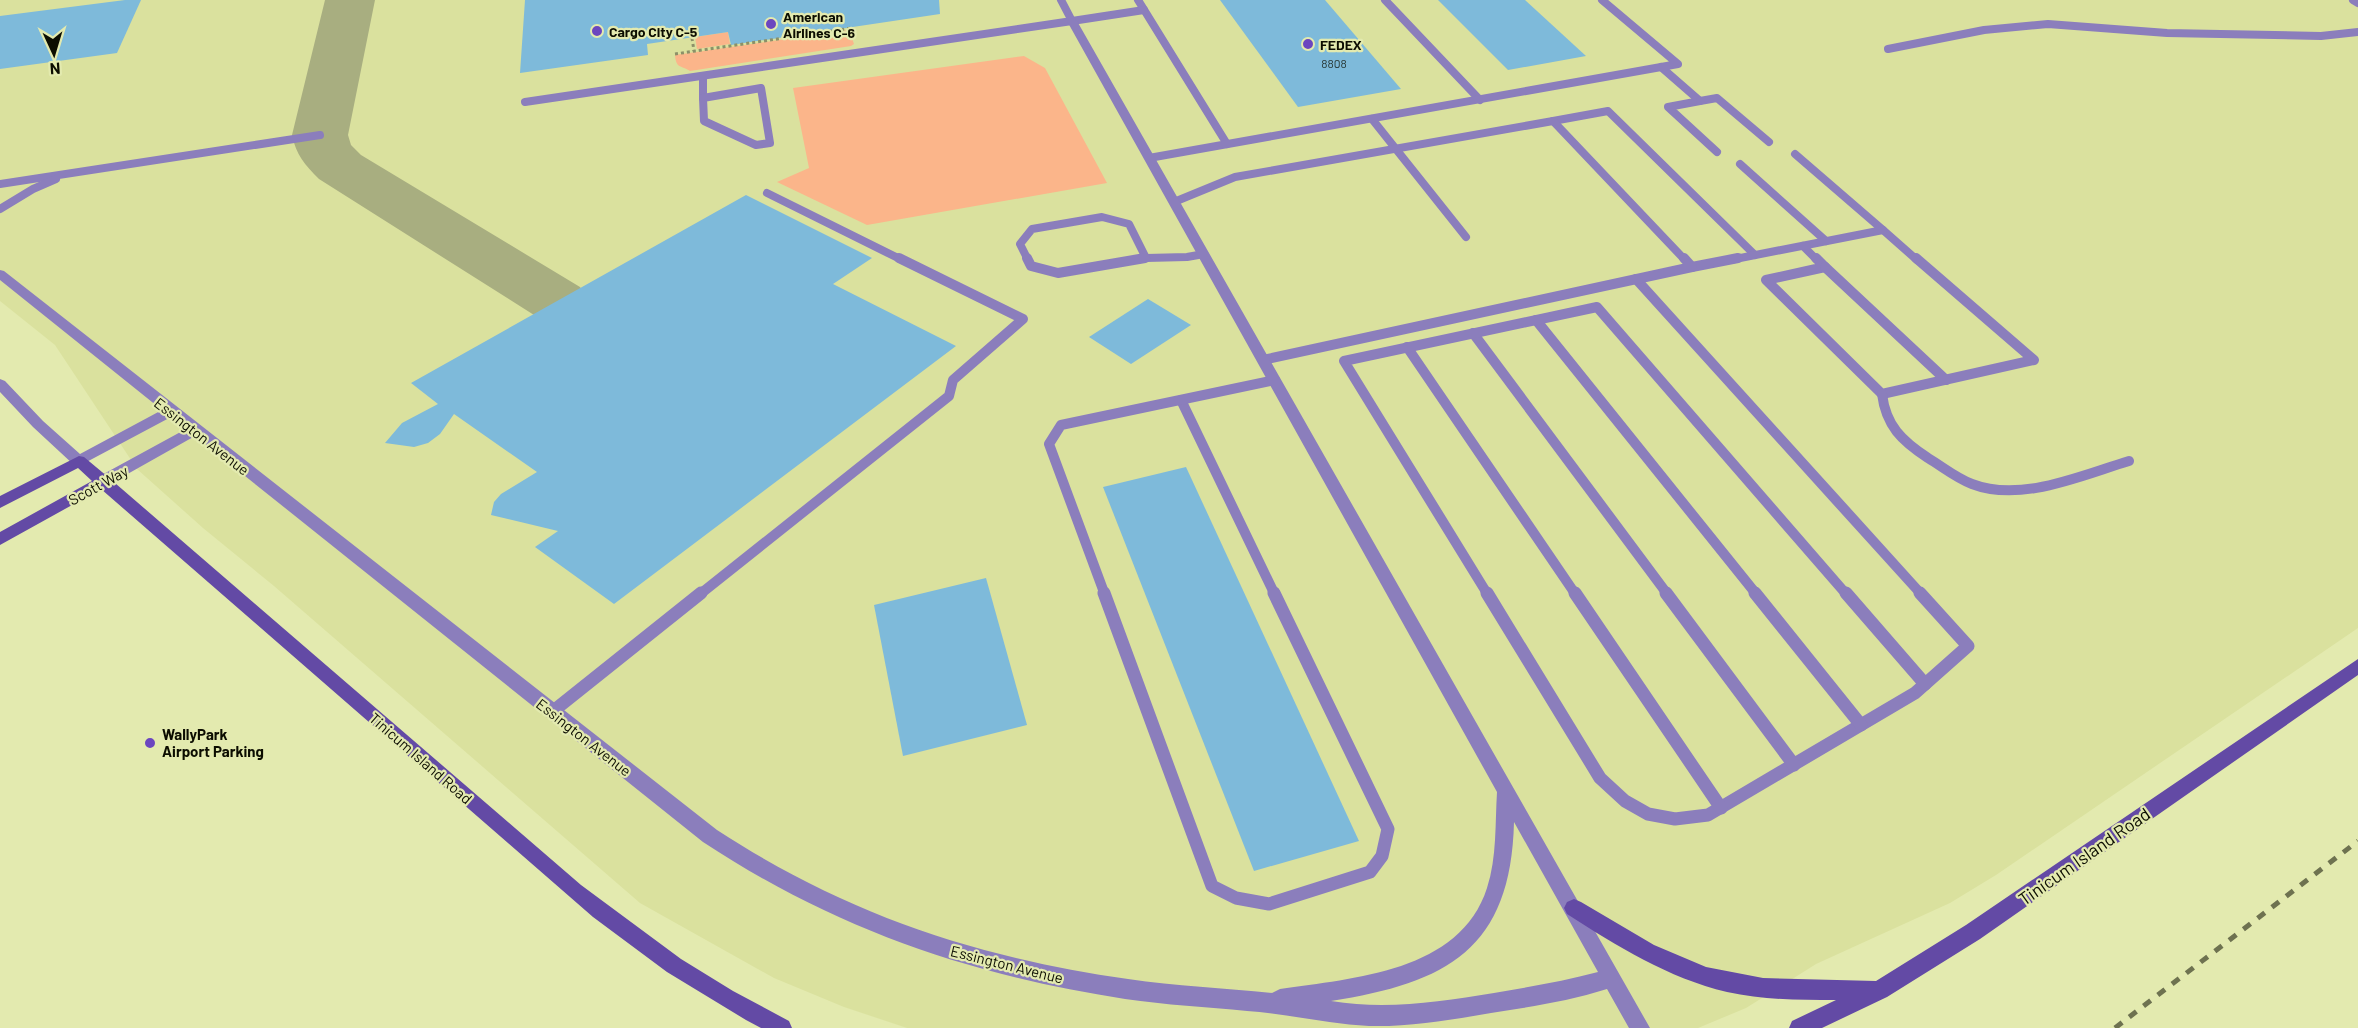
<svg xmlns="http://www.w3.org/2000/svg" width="2358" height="1028" viewBox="0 0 2358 1028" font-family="Barlow,sans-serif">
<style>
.built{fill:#dae19e}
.green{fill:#fbb58a}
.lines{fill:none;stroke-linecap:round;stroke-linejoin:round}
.taxiway{fill:#a8ae80;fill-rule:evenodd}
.building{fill:#7ebada}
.path{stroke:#8c9068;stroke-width:3;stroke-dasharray:3 3;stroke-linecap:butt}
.lane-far2{stroke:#8b7ebc;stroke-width:8}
.lane-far1{stroke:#8b7ebc;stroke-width:10}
.lane{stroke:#8b7ebc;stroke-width:13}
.street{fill:#8b7ebc;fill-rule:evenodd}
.secondary{fill:#634aa5;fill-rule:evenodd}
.rail{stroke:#6e7250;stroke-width:5;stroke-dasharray:9 9;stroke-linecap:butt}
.poi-dot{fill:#6b46bf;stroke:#e3eaaf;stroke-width:2}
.labels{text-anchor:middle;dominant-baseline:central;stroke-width:4.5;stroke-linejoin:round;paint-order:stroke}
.number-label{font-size:12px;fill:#283836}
.far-poi-label{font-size:14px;font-weight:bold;fill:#0c0d00;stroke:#e3eaaf;text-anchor:start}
.street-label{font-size:15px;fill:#0c0d00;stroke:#e3eaaf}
.poi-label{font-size:15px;font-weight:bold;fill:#0c0d00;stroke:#e3eaaf;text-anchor:start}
.near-street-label{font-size:18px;fill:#0c0d00;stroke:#e3eaaf}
</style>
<rect width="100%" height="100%" fill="#e3eaaf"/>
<!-- built -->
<polygon class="built" points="0,0 2358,0 2358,628 1996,875 1950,903 1816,964 1746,1008 1698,1028 907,1028 844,1007 774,978 640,903 274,586 203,528 137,469 55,345 0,301"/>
<!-- green -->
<g class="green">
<path d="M849,30L854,44L851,46L690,71C681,65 676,69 675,55Z"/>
<polygon points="728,32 730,44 697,49 695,37"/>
<polygon points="1024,56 1045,68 1107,183 867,225 777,182 809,168 793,88"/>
</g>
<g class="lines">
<!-- taxiway -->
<path class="taxiway" d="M325,0H375L348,135L351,145L361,155L580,287L590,301L580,315L557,321L534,315L319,179C305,165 296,155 292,135Z"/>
</g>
<!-- building -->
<g class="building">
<polygon points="125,0 141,0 117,53 0,69 0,16"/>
<polygon points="525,0 939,0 940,14 731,45 728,32 647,44 648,55 520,73"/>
<polygon points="1220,0 1325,0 1401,89 1298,107"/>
<polygon points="1438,0 1525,0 1586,56 1508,70"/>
<polygon points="746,195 872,258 833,284 956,346 614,604 535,547 558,531 491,515 494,502 501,494 537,472 454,414 440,434 428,443 414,447 385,443 402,423 438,404 411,383"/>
<polygon points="1148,299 1191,325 1131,364 1089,337"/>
<polygon points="1186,467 1359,841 1254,871 1103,487"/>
<polygon points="986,578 1027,725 903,756 874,605"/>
</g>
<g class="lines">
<!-- path -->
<g class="path">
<polyline points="692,38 694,51"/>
<polyline points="675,54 852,28 855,36"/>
</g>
<!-- lane-far2 -->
<g class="lane-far2">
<polyline points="1138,0 1227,144"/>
<polyline points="1385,0 1480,100"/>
<polyline points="2353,0 2358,3"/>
<polyline points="1072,21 1144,10"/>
<polyline points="1888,49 1984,30 2048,24 2167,33 2321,36 2358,32"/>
<polyline points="1661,67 1700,101 1668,107 1717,152"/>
<polyline points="703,76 703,98"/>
<polygon points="761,88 770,143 756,145 704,121 703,98"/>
<polyline points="1700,101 1717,98 1769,142"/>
<polyline points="525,102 1072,21 1061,0"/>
<polyline points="1372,119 1466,237"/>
<polyline points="1553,121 1608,111 1755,255"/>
<polyline points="1149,158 1678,64 1602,0"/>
<polyline points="1740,164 1826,241"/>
<polyline points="0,184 320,135"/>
<polyline points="767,193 902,260"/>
<polyline points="1174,202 1235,177 1553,121 1685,260"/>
<polyline points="0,209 33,189 56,179"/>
<polyline points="1883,230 1917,260"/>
<polyline points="1803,246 1817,260"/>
<polyline points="1146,258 1187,257 1204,254"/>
<polyline points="1028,260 1020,244 1032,229 1102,217 1129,224 1146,258"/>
<polyline points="1136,260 1146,258"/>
<polyline points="1730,260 1883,230 1795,154"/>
</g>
<!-- lane-far1 -->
<g class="lane-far1">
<polyline points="1027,258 1031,266 1058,273 1145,258"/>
<polyline points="1816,258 1825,267 1766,280 1882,394 2034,360 1916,258"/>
<polyline points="1692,267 1738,258"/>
<polyline points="1825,267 1946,380"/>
<polyline points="1636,279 1922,595"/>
<polyline points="1536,320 1757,595"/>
<polyline points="1473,333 1668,595"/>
<polyline points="1407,347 1576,595"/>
<polyline points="1263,360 1692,267 1684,258"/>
<path d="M1882,394C1886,426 1902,441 1928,458C1943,467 1956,478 1972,484C2021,503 2082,475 2129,461"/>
<polyline points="1181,400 1275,595"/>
<polyline points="699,595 949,396 953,380 1023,319 899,258"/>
<polyline points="1105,595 1049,444 1061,425 1275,380"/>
<polyline points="1488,595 1344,361 1597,307 1847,595"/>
</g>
<!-- lane -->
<g class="lane">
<polyline points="1104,593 1212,886 1236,898 1269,904 1370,872 1382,856 1388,829 1274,593"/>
<polyline points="1487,593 1600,778 1625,801 1648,814 1675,819 1708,815 1915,693 1968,646 1920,593"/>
<polyline points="1575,593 1721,808"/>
<polyline points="1666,593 1794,765"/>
<polyline points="1755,593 1861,725"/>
<polyline points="1846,593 1925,684"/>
<polyline points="552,712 701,593"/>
</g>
<!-- street -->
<path class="street" d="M1072,18L1077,21L1650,1028H1629L1607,989C1569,1001 1530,1007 1491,1013C1451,1020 1410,1027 1369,1026C1329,1024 1288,1014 1247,1011C1207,1007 1166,1005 1125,999C969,975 835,929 703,842L195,436L108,485H98L96,481L98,477L186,429L171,417L79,466L74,465L33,427L0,392V379L5,381L43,421L80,454L162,410L0,280V270L4,271L717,830C846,914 975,957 1128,979C1176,986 1224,988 1272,993L1280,989C1354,978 1460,972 1487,888C1497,857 1495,823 1497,792L1067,21ZM1514,822L1598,972C1564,981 1529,987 1494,993C1439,1002 1386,1010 1331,1001C1447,983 1511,949 1514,822Z"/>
<!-- secondary -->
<g class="secondary">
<polygon points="79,456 84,457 108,477 581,885 681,959 733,991 789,1021 792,1028 761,1028 746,1020 667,972 593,917 101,489 0,545 0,532 92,481 78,468 0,508 0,496"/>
<path d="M2358,659V675L1980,939L1887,997L1822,1028H1789L1792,1021L1836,1000C1799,1000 1763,1000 1727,992C1668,978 1617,946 1567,914L1564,908L1567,902L1574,899L1581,902L1654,945L1706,967L1763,978L1876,981L1966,925Z"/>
</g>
<!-- rail -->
<polyline class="rail" points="2115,1028 2358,841"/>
</g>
<!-- markers -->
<g class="poi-dot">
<circle cx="771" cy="24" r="6"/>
<circle cx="597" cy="31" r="6"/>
<circle cx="1308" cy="44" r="6"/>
<circle cx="150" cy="743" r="6"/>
</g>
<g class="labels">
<!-- number labels -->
<g class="number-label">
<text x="1334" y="63">8808</text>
</g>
<!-- far-poi labels -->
<g class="far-poi-label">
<text x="783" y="16">American<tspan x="783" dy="16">Airlines C-6</tspan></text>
<text x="609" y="31">Cargo City C-5</text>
<text x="1320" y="44">FEDEX</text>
</g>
<!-- street labels -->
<g class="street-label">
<text transform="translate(202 436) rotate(38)">Essington Avenue</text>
<text transform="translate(98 485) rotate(-29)">Scott Way</text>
<text transform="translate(584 737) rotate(38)">Essington Avenue</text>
<text transform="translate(421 758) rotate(41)">Tinicum Island Road</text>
<text transform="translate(1007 964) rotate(14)">Essington Avenue</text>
</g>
<!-- poi labels -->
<g class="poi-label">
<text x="162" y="734">WallyPark<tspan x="162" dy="17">Airport Parking</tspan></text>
</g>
<!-- near-street labels -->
<g class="near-street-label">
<text transform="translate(2084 856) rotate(-35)">Tinicum Island Road</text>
</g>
</g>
<!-- north arrow -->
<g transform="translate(54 54) rotate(176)" stroke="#e3eaaf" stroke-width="4.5" paint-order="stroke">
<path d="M0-4.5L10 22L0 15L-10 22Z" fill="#0c0d00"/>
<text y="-9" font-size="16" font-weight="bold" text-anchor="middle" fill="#0c0d00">N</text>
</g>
</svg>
